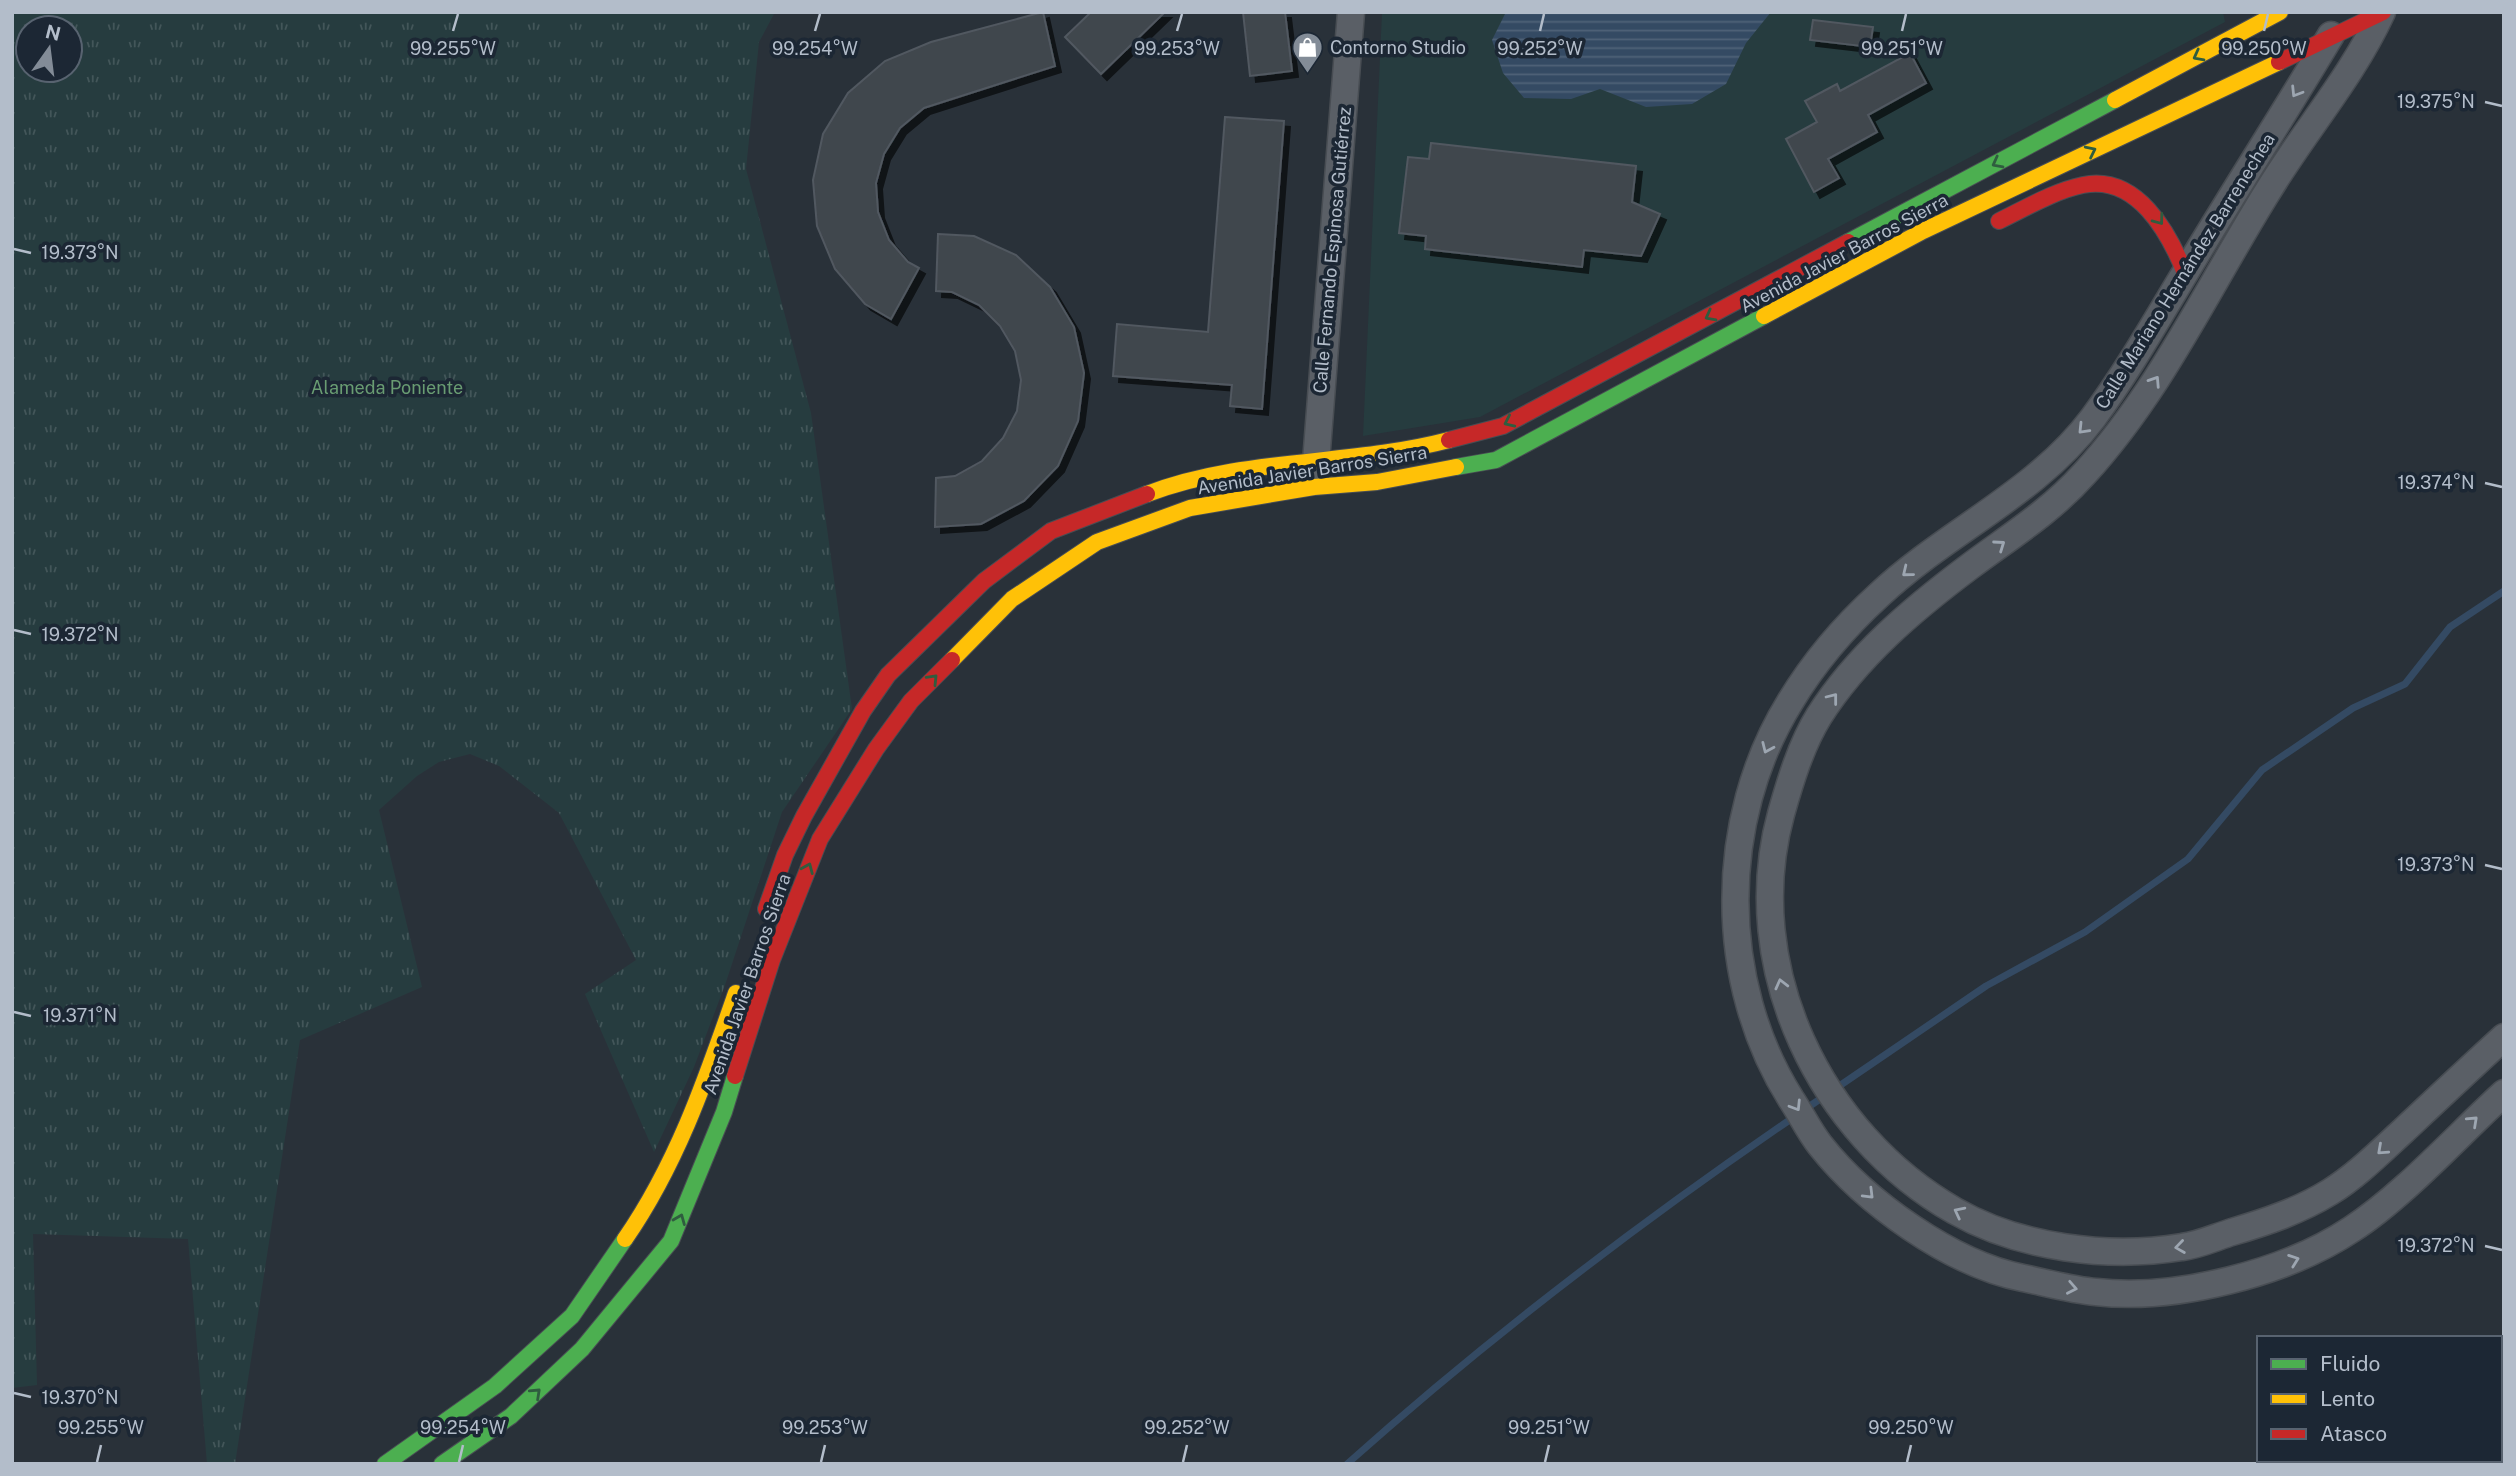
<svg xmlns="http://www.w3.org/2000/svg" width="2516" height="1476" viewBox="0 0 2516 1476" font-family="'Public Sans',sans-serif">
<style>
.green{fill:#263c3f}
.park{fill:url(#park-tufts);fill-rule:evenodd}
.water{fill:url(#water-rules)}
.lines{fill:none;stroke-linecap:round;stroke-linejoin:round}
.stream{stroke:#344a63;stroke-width:7}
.building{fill:#40464d;stroke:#515860;stroke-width:2;filter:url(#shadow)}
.street-casing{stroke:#484d53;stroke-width:29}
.fast-casing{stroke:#484d53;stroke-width:18}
.slow-casing{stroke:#484d53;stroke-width:18}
.jam-casing{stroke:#484d53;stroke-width:18}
.street{stroke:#5a5f66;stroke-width:26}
.fast{stroke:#4caf50;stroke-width:16}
.slow{stroke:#ffc107;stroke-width:16}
.jam{stroke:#c62828;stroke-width:16}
.oneway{stroke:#2f5d3f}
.oneway2{stroke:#9da6b1}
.ticks{fill:none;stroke:#b3bdca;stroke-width:2.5}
.labels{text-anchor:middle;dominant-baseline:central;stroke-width:7;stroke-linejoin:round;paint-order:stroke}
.poi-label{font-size:18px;fill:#b3bdca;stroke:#1c2734;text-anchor:start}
.street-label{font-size:18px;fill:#b3bdca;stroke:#1c2734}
.park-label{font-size:18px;fill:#699c72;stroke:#1c2734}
.ticks-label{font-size:18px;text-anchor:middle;fill:#b3bdca;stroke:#1c2734;stroke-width:7;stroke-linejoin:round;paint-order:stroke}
</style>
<defs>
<pattern id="park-tufts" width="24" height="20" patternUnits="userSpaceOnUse" patternTransform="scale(1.75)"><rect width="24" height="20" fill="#263c3f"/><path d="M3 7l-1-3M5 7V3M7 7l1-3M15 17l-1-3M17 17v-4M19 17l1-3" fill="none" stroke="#435659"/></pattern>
<pattern id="water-rules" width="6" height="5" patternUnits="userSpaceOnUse" patternTransform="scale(1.75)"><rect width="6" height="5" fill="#344a63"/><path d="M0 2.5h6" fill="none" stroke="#4f6278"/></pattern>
<filter id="shadow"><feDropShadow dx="6" dy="6" stdDeviation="0" flood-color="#0009"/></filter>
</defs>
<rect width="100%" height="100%" fill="#293139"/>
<!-- green -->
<polygon class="green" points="1382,12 2223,12 2225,22 1480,417 1363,436"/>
<!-- park -->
<path class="park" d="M12,12H775L759,42L746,169L811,413L852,709L782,812L725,985L694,1067L654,1152L585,994L636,960L559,813L499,766L470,754L439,762L417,776L379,810L422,987L300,1040L235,1464H207L188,1239L33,1234L37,1385L12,1388ZM28,28H70V70H28Z"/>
<!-- water -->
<polygon class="water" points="1506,12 1771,12 1746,43 1726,84 1692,104 1646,107 1600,89 1571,99 1524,98 1503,73 1492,40"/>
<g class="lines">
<!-- stream -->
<g class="stream">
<polyline points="1804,1110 1986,986 2085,932 2188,859 2262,770 2353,708 2405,684 2450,627 2504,591"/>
<path d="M1347,1464C1488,1338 1639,1223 1794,1117"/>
</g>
</g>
<!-- building -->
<g class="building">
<polygon points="1043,12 1055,66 924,108 900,128 884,154 876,183 878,212 889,240 908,262 919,268 891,319 865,304 835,269 817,226 813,180 823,134 848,93 885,61 931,42"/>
<polygon points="1091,12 1165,12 1101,74 1065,37"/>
<polygon points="1243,12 1285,12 1292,71 1250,76"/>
<polygon points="1813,20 1873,27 1870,47 1810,40"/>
<polygon points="1910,53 1926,83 1868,115 1877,132 1828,159 1839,178 1814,192 1786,139 1817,122 1805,101 1837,84 1840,91"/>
<polygon points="1225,117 1284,121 1262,409 1230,406 1232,385 1113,376 1117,324 1208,332"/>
<polygon points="1431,143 1636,166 1632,202 1660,214 1641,256 1584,250 1582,267 1425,249 1426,236 1399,233 1408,157 1429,159"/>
<polygon points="938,234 974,236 1016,255 1050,287 1074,327 1084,373 1078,421 1058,466 1024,501 981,524 935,527 936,478 955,476 982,461 1003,438 1017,411 1021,380 1015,351 1000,326 979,305 952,292 936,291"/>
</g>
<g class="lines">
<defs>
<g id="street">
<path d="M2382,12C2352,77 2305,130 2268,191C2208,287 2161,390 2084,474C2050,512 2009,537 1969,567C1913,609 1857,656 1819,716C1801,745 1790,782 1781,814C1739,967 1820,1134 1955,1211C2020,1248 2108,1259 2182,1247C2199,1245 2216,1237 2232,1232C2266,1222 2299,1211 2330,1192C2356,1176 2380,1152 2403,1131C2436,1100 2470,1068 2504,1037"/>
<path d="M2331,35C2283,115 2233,193 2185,273C2156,321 2127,372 2093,418C2037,493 1946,532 1879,595C1845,626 1814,662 1790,702C1717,820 1717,982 1791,1099C1801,1114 1809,1131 1820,1145C1865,1202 1951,1264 2023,1278C2047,1283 2072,1290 2096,1292C2176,1301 2286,1273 2352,1229C2403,1196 2458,1135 2504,1093"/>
<polyline points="1315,475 1351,12"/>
<polyline points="2486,1464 2492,1460"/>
</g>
<g id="fast">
<polyline points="1848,242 2115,100"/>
<polyline points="1456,467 1496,460 1764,316"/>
<polyline points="385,1464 495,1386 572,1316 625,1239"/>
<polyline points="442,1464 511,1416 582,1349 671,1241 724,1112 735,1076"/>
</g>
<g id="slow">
<polyline points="2115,100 2280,12"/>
<polyline points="1764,316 1923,231 2279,62"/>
<path d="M1147,494C1243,457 1350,466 1449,440"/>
<polyline points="952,660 1012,599 1097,542 1190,508 1314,487 1377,482 1456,467"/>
<path d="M625,1239C677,1164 706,1079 736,993"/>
</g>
<g id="jam">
<polyline points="2279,62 2383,12"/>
<path d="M1999,221C2026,208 2054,191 2083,185C2137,174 2169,233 2185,273"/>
<polyline points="1449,440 1503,426 1848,242"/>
<polyline points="766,909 785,855 804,816 863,711 888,675 984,581 1051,531 1147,494"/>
<polyline points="735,1076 772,960 820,839 876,749 911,701 952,660"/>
</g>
</defs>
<!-- street casing -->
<use href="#street" class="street-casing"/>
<!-- fast casing -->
<use href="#fast" class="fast-casing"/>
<!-- slow casing -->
<use href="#slow" class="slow-casing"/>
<!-- jam casing -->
<use href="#jam" class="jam-casing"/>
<!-- street -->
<use href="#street" class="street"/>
<!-- fast -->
<use href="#fast" class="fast"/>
<!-- slow -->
<use href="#slow" class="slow"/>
<!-- jam -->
<use href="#jam" class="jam"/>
</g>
<!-- one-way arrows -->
<defs><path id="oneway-chevron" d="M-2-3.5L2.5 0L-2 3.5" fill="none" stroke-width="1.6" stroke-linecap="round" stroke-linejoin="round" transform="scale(1.75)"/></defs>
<g class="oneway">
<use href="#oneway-chevron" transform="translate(2198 56) rotate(152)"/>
<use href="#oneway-chevron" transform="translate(2091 151) rotate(-26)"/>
<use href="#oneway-chevron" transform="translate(1997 163) rotate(152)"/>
<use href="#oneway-chevron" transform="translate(2159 220) rotate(53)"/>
<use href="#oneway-chevron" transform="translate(1710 316) rotate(152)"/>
<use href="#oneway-chevron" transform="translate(1509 422) rotate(155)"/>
<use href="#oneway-chevron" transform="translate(933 679) rotate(-46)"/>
<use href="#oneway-chevron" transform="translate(808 868) rotate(-67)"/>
<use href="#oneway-chevron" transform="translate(680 1219) rotate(-68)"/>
<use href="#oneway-chevron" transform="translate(536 1393) rotate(-43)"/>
</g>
<g class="oneway2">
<use href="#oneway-chevron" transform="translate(2296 92) rotate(122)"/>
<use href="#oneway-chevron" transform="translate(2155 381) rotate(-57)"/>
<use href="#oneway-chevron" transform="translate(2083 429) rotate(134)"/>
<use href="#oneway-chevron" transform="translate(2000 545) rotate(-35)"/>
<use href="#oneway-chevron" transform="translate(1907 572) rotate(141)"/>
<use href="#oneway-chevron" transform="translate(1833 698) rotate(-52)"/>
<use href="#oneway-chevron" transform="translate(1767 748) rotate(114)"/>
<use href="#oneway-chevron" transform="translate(1781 984) rotate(-104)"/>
<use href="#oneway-chevron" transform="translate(1796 1106) rotate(58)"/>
<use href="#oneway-chevron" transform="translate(2473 1121) rotate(-43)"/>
<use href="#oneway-chevron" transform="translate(2382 1150) rotate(138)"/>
<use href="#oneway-chevron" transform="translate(1869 1194) rotate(45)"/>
<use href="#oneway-chevron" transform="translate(1959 1212) rotate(-153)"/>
<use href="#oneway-chevron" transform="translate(2180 1247) rotate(172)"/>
<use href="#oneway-chevron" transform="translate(2294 1260) rotate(-20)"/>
<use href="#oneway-chevron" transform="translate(2072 1288) rotate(11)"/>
</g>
<!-- ticks -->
<path class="ticks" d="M453,31L458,14M815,31L820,14M1177,31L1182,14M1540,31L1544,14M1902,31L1906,14M2264,31L2268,14M2485,102L2502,106M14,249L31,253M2485,483L2502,487M14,630L31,634M2485,865L2502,869M14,1012L31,1016M2485,1246L2502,1250M14,1393L31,1397M97,1462L101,1445M459,1462L463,1445M821,1462L825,1445M1183,1462L1187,1445M1545,1462L1549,1445M1907,1462L1911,1445"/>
<!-- icons -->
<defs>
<symbol id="shop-pin" viewBox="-11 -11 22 30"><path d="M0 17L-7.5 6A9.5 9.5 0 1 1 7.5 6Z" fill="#838c97" stroke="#1c2734"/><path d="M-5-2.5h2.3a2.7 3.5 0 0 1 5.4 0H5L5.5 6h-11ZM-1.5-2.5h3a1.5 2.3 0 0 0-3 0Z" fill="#fff"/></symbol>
</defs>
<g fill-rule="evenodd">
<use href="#shop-pin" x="1290" y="30" width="35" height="47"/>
</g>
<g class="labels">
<!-- poi labels -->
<g class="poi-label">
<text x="1330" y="47">Contorno Studio</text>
</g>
<!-- street labels -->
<g class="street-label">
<text transform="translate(1332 250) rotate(-85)">Calle Fernando Espinosa Gutiérrez</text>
<text transform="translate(1844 253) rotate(-28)">Avenida Javier Barros Sierra</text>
<text transform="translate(2185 271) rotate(-58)">Calle Mariano Hernández Barrenechea</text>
<text transform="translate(1312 470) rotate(-9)">Avenida Javier Barros Sierra</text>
<text transform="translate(747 984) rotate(-71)">Avenida Javier Barros Sierra</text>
</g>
<!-- park labels -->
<g class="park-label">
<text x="387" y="387">Alameda Poniente</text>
</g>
</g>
<g class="ticks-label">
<text x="453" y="55">99.255°W</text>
<text x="815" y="55">99.254°W</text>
<text x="1177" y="55">99.253°W</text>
<text x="1540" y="55">99.252°W</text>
<text x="1902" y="55">99.251°W</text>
<text x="2264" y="55">99.250°W</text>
<text x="2436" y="108">19.375°N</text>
<text x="80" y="259">19.373°N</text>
<text x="2436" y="489">19.374°N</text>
<text x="80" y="641">19.372°N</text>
<text x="2436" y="871">19.373°N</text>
<text x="80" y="1022">19.371°N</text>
<text x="2436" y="1252">19.372°N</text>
<text x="80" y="1404">19.370°N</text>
<text x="101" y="1434">99.255°W</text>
<text x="463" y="1434">99.254°W</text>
<text x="825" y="1434">99.253°W</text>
<text x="1187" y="1434">99.252°W</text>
<text x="1549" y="1434">99.251°W</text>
<text x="1911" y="1434">99.250°W</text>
</g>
<!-- border -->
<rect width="2516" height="1476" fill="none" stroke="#b3bdca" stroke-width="28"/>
<!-- legend -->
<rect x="2257" y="1336" width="245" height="126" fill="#1c2734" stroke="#586370" stroke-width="2"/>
<rect x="2271" y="1359" width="35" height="10" fill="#4caf50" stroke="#586370" stroke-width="2"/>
<text x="2320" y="1371" font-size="21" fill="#b3bdca">Fluido</text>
<rect x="2271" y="1394" width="35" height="10" fill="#ffc107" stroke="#586370" stroke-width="2"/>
<text x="2320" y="1406" font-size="21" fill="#b3bdca">Lento</text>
<rect x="2271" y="1429" width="35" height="10" fill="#c62828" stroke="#586370" stroke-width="2"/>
<text x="2320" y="1441" font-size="21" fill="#b3bdca">Atasco</text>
<!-- north arrow -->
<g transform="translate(49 49) rotate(14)"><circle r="33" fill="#1c2734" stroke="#586370" stroke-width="2"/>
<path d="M0-5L12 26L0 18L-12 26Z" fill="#838c97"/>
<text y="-10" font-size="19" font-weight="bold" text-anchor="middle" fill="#b3bdca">N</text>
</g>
</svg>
